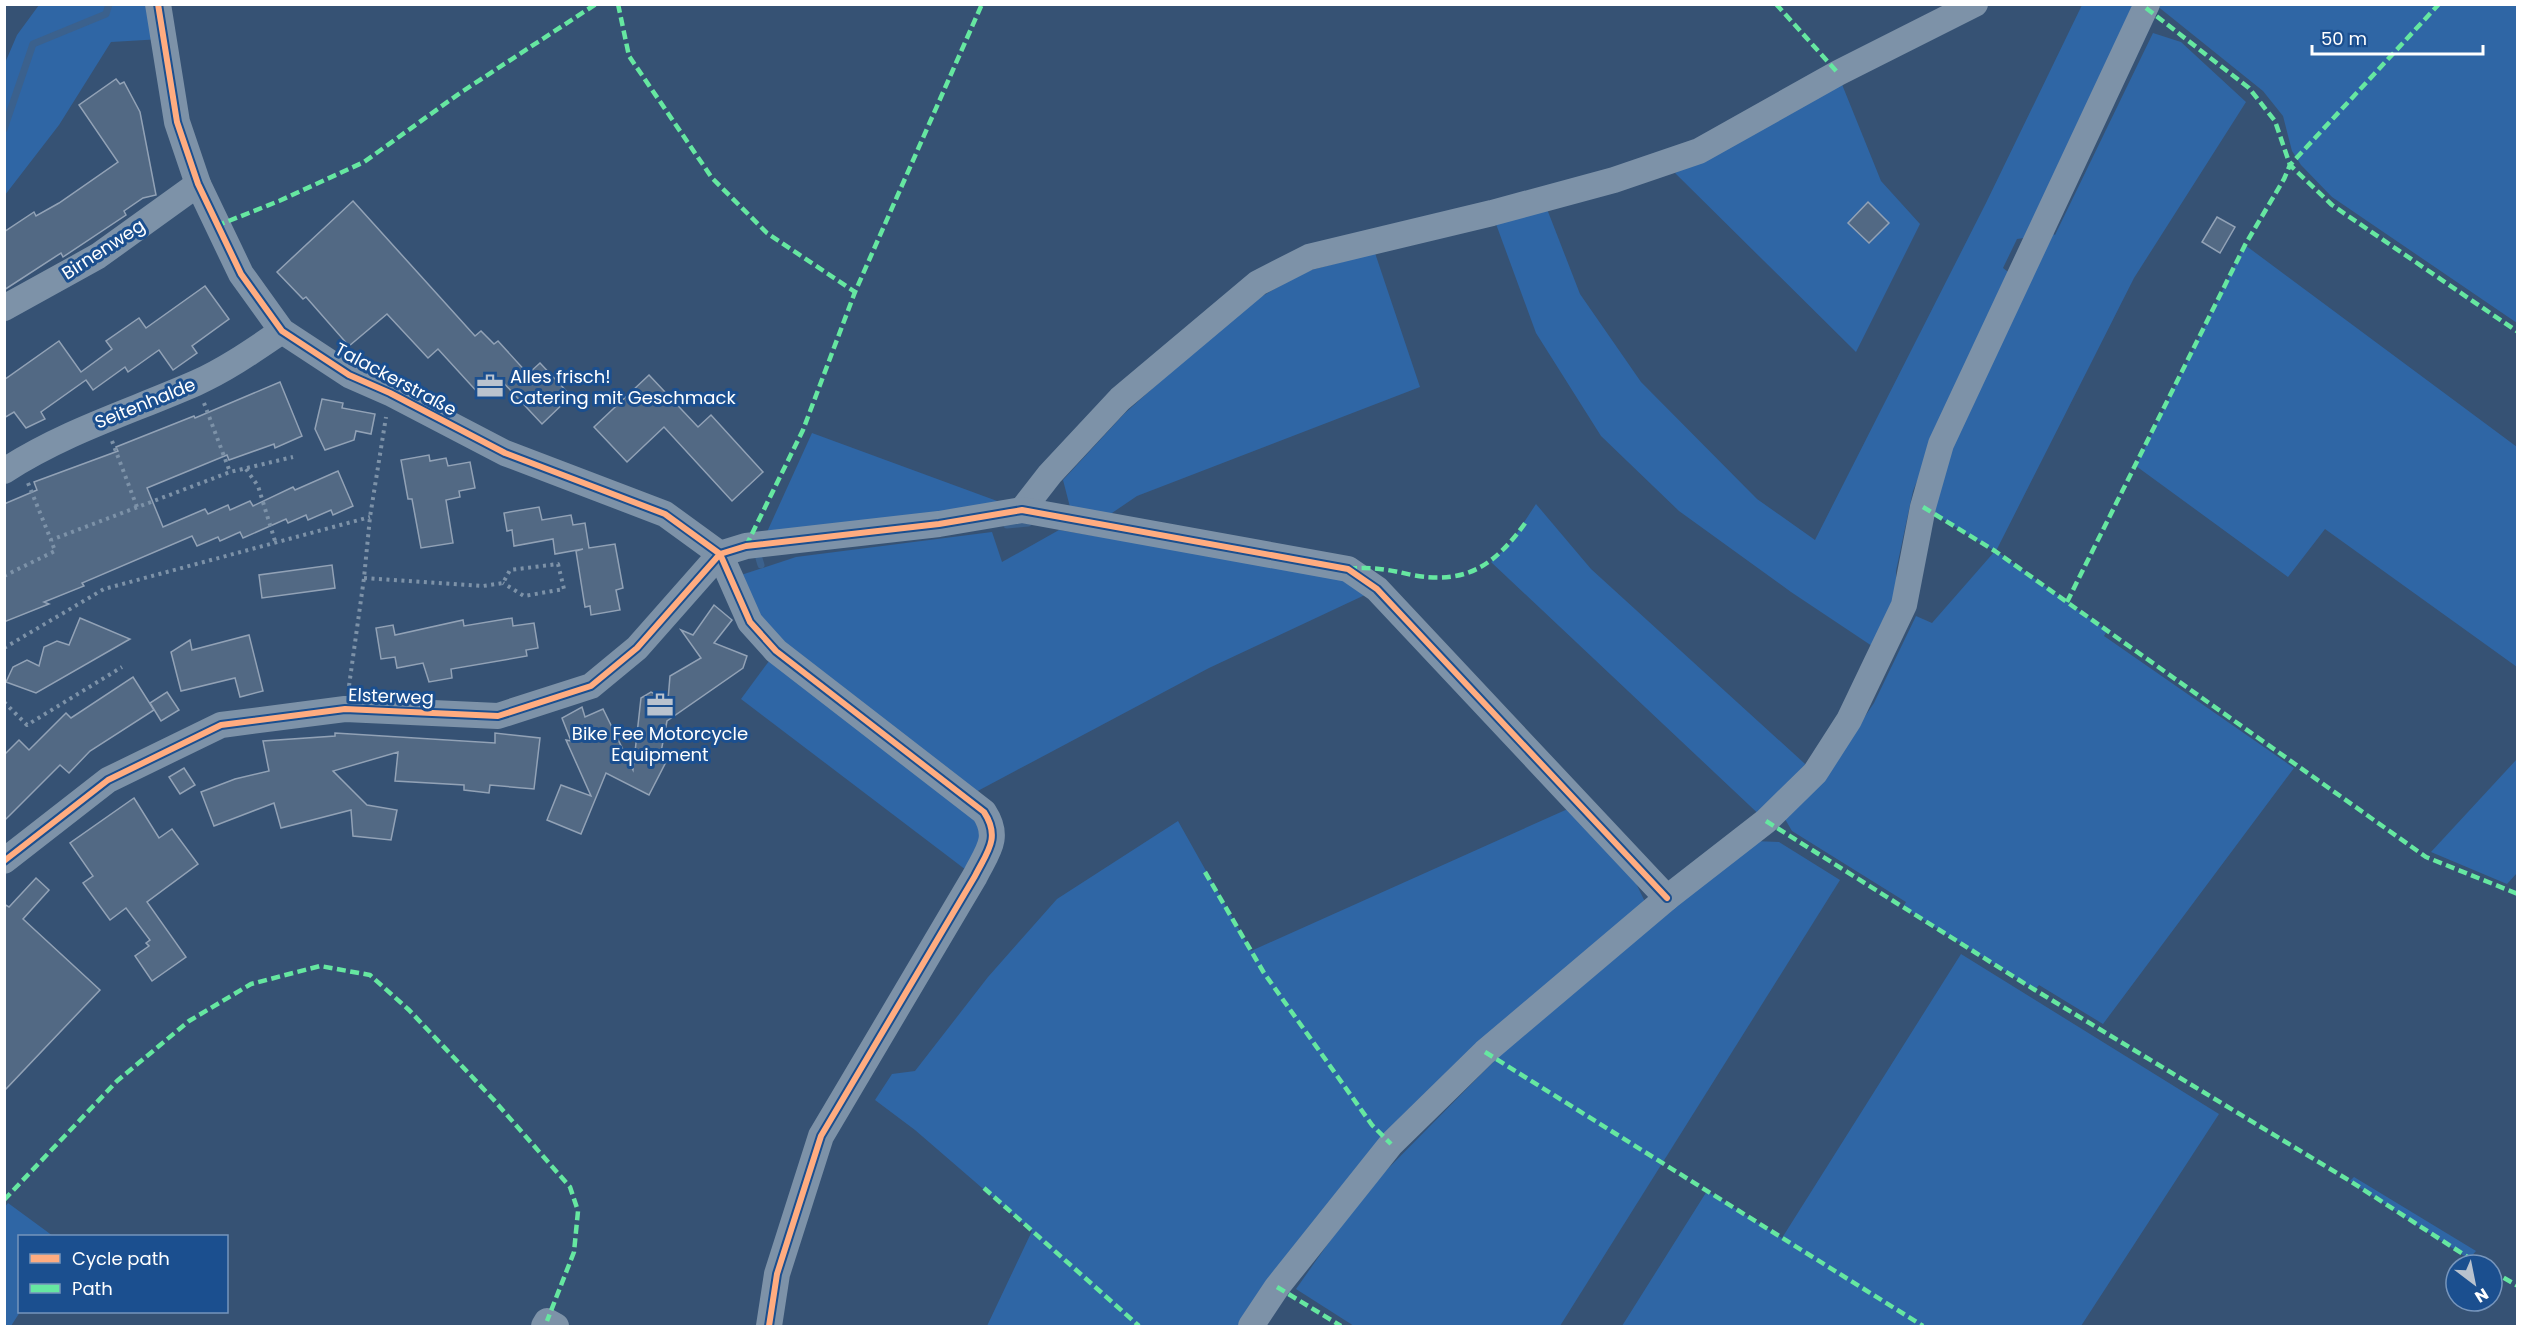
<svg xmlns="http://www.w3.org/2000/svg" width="2522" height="1331" viewBox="0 0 2522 1331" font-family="Poppins,sans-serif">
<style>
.green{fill:#2f66a5}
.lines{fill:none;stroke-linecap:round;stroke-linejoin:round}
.stream{stroke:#3b618d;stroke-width:7}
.building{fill:#526984;stroke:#92a2b6;stroke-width:1.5}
.path{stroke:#7d92a8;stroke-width:4;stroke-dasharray:3 4.5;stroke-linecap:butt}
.minor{stroke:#7d92a8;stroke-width:26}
.quiet{stroke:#66e7a1;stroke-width:4.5;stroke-dasharray:9 4.5;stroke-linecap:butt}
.cycleway-casing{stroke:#1b4f8f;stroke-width:10}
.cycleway{stroke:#ffac80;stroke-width:6}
.labels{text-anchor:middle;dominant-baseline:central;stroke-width:6;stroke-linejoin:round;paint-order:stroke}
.street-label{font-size:18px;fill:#fff;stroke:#1b4f8f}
.poi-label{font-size:18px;fill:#fff;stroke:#1b4f8f;text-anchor:start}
</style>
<rect width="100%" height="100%" fill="#365274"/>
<!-- green -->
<g class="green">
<polygon points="39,5 158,5 162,39 111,42 59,125 5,195 5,63 17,35"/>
<polygon points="2082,5 2130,5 2137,10 2031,237 2017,239 2003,268 2012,275 1949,404 1913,491 1896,571 1896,591 1875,648 1791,592 1679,511 1601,436 1536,333 1496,224 1547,209 1580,294 1641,382 1757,499 1815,540 1986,203"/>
<polygon points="2156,5 2517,5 2517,323 2332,197 2301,165 2292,151 2283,116 2263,91"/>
<polygon points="2153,33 2181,42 2246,102 2134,278 1996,551 2107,631 2104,636 2294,768 2103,1024 2039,985 2035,990 1903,907 1906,902 1792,831 1785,819 1828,771 1874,703 1916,616 1932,623 1995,551 1923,507 2042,228 2055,235"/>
<polygon points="1841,82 1881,181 1920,224 1856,352 1675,173"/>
<polygon points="2245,245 2517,447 2517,667 2325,529 2288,577 2136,466"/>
<polygon points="1375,253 1420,387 1137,496 1109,515 1070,507 1063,480 1124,414 1242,308 1304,272"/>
<polygon points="812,433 1008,505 767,532"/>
<polygon points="1536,504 1591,569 1815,773 1766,821 1491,562 1509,545"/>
<polygon points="1059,530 1338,576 1367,594 1209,668 972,794 782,649 755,614 741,575 796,557 992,532 1002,562"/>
<polygon points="772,657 977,821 986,837 970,873 741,699"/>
<polygon points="2517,759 2517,873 2507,884 2431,852"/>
<polygon points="1570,808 1634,879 1646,904 1508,1020 1239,1326 987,1326 1032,1231 915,1130 875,1100 892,1074 915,1071 988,977 1057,899 1178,821 1251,951"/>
<polygon points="1754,841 1779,842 1840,880 1560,1326 1354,1326 1296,1289 1363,1194 1505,1050"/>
<polygon points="1961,954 2219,1114 2081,1326 1622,1326 1707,1191 1782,1238"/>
<polygon points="2354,1177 2476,1251 2469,1259 2350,1181"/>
<polygon points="8,1203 53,1236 20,1236 20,1312 11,1326 4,1326 4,1208"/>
</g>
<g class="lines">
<!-- stream -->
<g class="stream">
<polyline points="4,129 33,44 106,14 109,4"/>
<polyline points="1007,525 1028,523"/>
<polyline points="758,555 761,565"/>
</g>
</g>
<!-- building -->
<g class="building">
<polygon points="116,79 120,84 124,82 140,112 156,195 143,198 124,211 126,215 63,257 61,253 4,290 4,232 34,212 36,216 59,203 118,162 79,105"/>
<polygon points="353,201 475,336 481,331 494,344 498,341 528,374 540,363 571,396 542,424 499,378 480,395 438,349 428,358 387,314 349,346 306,297 303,299 277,272"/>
<polygon points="1868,202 1889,223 1869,243 1848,223"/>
<polygon points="2217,217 2235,227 2220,253 2202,242"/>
<polygon points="205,286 229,319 192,346 197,353 173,370 159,350 128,372 125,367 93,390 86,380 41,412 45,419 26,428 14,412 4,418 4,380 59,341 81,372 112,349 106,341 139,318 146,328"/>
<polygon points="649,375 698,427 711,415 763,472 732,501 664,427 627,462 594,427"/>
<polygon points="280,382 302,436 275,448 274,444 229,460 227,455 147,488 163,527 205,509 208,514 228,505 230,510 250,501 253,506 293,487 295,490 338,471 353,506 333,515 331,510 308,520 306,515 288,523 286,519 243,538 240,532 220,541 218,537 197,546 192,536 82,583 84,586 44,602 49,604 4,622 4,504 37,490 34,482 118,451 116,447 194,416 195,418"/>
<polygon points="322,399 343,403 342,408 375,414 371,434 356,431 354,440 325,450 315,429"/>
<polygon points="429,455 430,461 446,458 448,466 470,462 475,488 459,491 460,497 446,500 453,543 421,548 412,499 408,499 401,460"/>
<polygon points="539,507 542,520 571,515 573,525 585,523 589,548 615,544 623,588 616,590 620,610 591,615 590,606 585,607 576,551 583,549 555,554 553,539 514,546 512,530 507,531 504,513"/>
<polygon points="332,565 335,588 262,598 259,575"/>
<polygon points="714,605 732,620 714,643 747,656 743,668 667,721 660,757 667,760 649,795 606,773 581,834 547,820 561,785 591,796 566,740 571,741 562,718 582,707 585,717 603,709 633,770 641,698 651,692 668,700 670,676 701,658 681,630 693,635"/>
<polygon points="80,618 130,639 36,693 6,682 13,667 27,660 39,666 44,647 57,641 69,645"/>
<polygon points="512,618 513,626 534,623 538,648 526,650 527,656 451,669 452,678 429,682 423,663 397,668 395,657 381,659 376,628 393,625 395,635 463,620 464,626"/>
<polygon points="249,635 263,691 240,697 235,678 181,691 171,652 190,640 192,650"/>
<polygon points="133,677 154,710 90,751 69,773 60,765 4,821 4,755 19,740 29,750 66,713 71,718"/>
<polygon points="167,692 179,710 161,721 150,703"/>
<polygon points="335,733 495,743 495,733 540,738 534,789 490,785 489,793 464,790 464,785 395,781 398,752 333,771 367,805 397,810 391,840 353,836 351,810 281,828 274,803 214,826 201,792 235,779 269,771 263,741 335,736"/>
<polygon points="184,768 195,785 180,794 169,777"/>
<polygon points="134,798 159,838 172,829 198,864 147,902 186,957 152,981 135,956 149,946 146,943 150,940 126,908 110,920 83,883 93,876 70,843"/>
<polygon points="36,878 49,890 23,919 100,990 4,1091 4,904 9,907"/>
</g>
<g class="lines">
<!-- path -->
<g class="path">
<polyline points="204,403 230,472"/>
<polyline points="112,441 137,507"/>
<polyline points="246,469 258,486 275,541"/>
<polyline points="28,483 51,540"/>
<polyline points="4,576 55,551 51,540 230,472 293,457"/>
<polyline points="364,578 483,586 503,583 510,570 558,564 564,589 524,596 503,583"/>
<polyline points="4,648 104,589 370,517"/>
<polyline points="349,686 364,578 370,517 386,417"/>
<polyline points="4,702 27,725 122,667"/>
</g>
<!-- minor -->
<g class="minor">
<path d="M158,4L177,122L198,184L241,274L282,331L349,375L390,393L505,453L665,514L720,554L750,622L776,651L984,812C1001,838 987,852 975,876L821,1136L777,1274L769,1326"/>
<polyline points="4,308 98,256 198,184"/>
<path d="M4,471C66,431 130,412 196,383C227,369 254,350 282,331"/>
<polyline points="1022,510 1050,474 1120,399 1258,283 1309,257 1492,213 1614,180 1699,151 1838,73 1975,4"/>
<polyline points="4,861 108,780 221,725 345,709 498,716 591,686 637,648 720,554 746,546 939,524 1022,510 1348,569 1377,589 1667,898"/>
<polyline points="544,1326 547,1321 556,1326"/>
<polyline points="1251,1326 1277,1287 1391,1144 1485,1052 1667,898 1766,821 1815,773 1849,720 1904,605 1923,507 1941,444 2147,4"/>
</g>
<!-- quiet -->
<g class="quiet">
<polyline points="618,4 629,56 712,178 767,233 855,292"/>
<polyline points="1776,4 1838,73"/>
<polyline points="2146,8 2249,88 2275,121 2290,165 2332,205 2518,332"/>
<polyline points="216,226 279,201 364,162 460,93 596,4"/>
<polyline points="1923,507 1995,551 2426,857 2518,894"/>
<polyline points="746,546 803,430 855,292 982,4"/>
<path d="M1348,569C1371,566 1390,570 1412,575C1467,585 1495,565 1526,522"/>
<polyline points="2067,602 2245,245 2284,179 2290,165 2439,4"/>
<polyline points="1766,821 2035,990 2350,1181 2480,1265"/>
<polyline points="1205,872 1264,973 1372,1125 1391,1144"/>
<polyline points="1485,1052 1923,1326"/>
<polyline points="984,1188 1139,1326"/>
<polyline points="4,1200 117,1081 189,1021 251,984 320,966 370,975 409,1010 493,1099 570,1187 578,1211 574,1252 547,1321"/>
<polyline points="2492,1271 2518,1286"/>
<polyline points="1277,1287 1341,1326"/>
</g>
<defs>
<g id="cycleway">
<path d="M158,4L177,122L198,184L241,274L282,331L349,375L390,393L505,453L665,514L720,554L750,622L776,651L984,812C1001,838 987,852 975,876L821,1136L777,1274L769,1326"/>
<polyline points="4,861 108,780 221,725 345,709 498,716 591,686 637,648 720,554 746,546 939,524 1022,510 1348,569 1377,589 1667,898"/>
</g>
</defs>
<!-- cycleway casing -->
<use href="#cycleway" class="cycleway-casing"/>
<!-- cycleway -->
<use href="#cycleway" class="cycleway"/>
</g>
<!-- icons -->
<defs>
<symbol id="office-bare" viewBox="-9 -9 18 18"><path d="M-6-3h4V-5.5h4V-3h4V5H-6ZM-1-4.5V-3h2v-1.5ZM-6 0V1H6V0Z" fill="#b9c2ce" stroke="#1b4f8f" stroke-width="2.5" paint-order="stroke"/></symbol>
</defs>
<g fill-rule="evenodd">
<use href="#office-bare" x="471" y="367" width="38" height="38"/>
<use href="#office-bare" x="641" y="686" width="38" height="38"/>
</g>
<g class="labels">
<!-- street labels -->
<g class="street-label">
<text transform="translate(103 249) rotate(-33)">Birnenweg</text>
<text transform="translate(396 379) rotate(28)">Talackerstraße</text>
<text transform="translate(145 403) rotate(-22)">Seitenhalde</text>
<text transform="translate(391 696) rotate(2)">Elsterweg</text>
</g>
<!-- poi labels -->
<g class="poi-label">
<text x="510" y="376">Alles frisch!<tspan x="510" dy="21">Catering mit Geschmack</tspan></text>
<text x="660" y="733" text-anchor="middle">Bike Fee Motorcycle<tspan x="660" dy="21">Equipment</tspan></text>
</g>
</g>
<!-- border -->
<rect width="2522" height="1331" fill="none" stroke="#ffffff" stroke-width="12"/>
<!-- legend -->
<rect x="18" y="1235" width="210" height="78" fill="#1b4f8f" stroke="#7695bc" stroke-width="1.5"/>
<rect x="30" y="1254" width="30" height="9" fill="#ffac80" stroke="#7695bc" stroke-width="1.5"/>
<text x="72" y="1265" font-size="18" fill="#ffffff">Cycle path</text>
<rect x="30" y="1284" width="30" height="9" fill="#66e7a1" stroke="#7695bc" stroke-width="1.5"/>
<text x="72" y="1295" font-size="18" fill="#ffffff">Path</text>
<!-- north arrow -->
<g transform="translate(2474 1283) rotate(148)"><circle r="28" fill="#1b4f8f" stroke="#7695bc" stroke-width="1.5"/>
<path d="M0-4.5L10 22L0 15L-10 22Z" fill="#b9c2ce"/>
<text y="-9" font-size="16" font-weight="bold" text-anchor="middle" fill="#ffffff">N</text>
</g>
<!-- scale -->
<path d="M2312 45v9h171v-9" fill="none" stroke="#ffffff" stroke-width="3"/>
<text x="2321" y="45" font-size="18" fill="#ffffff" stroke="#1b4f8f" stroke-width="4.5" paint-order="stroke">50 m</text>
</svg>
